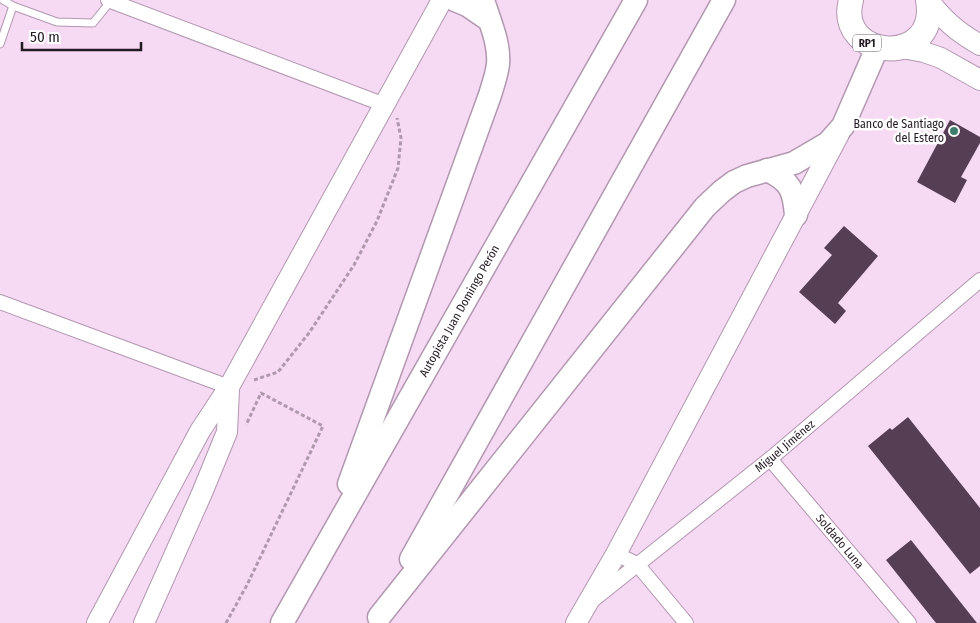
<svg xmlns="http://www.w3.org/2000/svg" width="980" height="623" viewBox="0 0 980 623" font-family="'Fira Sans Condensed',sans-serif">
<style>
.building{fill:#563f54}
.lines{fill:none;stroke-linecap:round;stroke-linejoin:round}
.service-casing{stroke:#b297b0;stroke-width:9}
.minor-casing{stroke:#b297b0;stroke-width:16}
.secondary-casing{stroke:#b297b0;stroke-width:22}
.primary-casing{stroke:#b297b0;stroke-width:25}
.trunk-casing{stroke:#b297b0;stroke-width:26}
.path{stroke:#b099ad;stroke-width:3;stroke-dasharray:4 2.5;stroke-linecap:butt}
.service{stroke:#fff;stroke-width:7}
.minor{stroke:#fff;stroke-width:14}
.secondary{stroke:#fff;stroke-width:20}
.primary{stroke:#fff;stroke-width:22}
.trunk{stroke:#fff;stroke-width:24}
.poi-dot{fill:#3d7d6d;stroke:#fff;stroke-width:2}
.labels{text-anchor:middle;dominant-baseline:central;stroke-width:5;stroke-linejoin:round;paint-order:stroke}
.shield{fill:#fff;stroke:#665f65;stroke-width:1}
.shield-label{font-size:11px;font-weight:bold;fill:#241a23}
.poi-label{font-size:12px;fill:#241a23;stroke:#fff;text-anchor:end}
.street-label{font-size:12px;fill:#241a23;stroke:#fff}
</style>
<rect width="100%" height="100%" fill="#f6d9f3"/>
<!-- building -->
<g class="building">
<polygon points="950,120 980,137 980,143 961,177 967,180 955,203 917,182"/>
<polygon points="844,226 878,256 838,303 846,311 835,324 799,292 832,255 824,248"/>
<polygon points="908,417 980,508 980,566 970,574 868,446 890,428 892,430"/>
<polygon points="911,540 977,623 936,623 886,560"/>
</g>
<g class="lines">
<defs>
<g id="service">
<polyline points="3,0 13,6 57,22 93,23 110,2"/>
<polyline points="0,44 13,6"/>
</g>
<g id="minor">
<polyline points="108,0 385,105"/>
<polyline points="0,302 229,387"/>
<path id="s1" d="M770,459L909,623"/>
<polyline points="616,554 637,564 686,623"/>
<path id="s2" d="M593,600L770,459L980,280"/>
</g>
<g id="secondary">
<path d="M929,1C946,22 956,31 980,45"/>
<polyline points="902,48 924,52 941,58 980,80"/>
<polyline points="97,623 200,431 229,387 442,0"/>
<polyline points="144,623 202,493 227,432 229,389"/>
<polyline points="576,623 616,554 839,134"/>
</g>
<g id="primary">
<polyline points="455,0 467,5 489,20"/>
<path d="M767,170C791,181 794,191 796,215"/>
<path d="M349,484L490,95C493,85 497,74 498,64C500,43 489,20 483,0"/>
<polyline points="411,559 724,0"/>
<polyline points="379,617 705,207 722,191 734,182 747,176 794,163 828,143 843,126 877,48"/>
<path id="s3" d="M282,623L636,0"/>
</g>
<path id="trunk" d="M851,0C835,61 940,68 928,0"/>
</defs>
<!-- service casing -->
<use href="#service" class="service-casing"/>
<!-- minor casing -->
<use href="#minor" class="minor-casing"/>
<!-- secondary casing -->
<use href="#secondary" class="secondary-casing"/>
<!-- primary casing -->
<use href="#primary" class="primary-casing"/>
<!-- trunk casing -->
<use href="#trunk" class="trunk-casing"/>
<!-- path -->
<g class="path">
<polyline points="254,380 278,372 309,333 354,265 377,221 398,168 401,138 397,118"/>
<polyline points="226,623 247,585 323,426 261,393 246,425"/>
</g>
<!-- service -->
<use href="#service" class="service"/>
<!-- minor -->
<use href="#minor" class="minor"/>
<!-- secondary -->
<use href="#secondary" class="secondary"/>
<!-- primary -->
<use href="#primary" class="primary"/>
<!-- trunk -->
<use href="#trunk" class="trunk"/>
</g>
<!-- markers -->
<circle class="poi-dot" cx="954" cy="131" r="5"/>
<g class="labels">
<!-- shield labels -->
<rect class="shield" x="853" y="34.5" width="28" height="17" rx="4"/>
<g class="shield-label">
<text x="867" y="43">RP1</text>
</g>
<!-- poi labels -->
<g class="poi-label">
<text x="944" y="124">Banco de Santiago<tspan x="944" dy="14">del Estero</tspan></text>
</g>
<!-- street labels -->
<g class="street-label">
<text stroke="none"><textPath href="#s3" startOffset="359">Autopista Juan Domingo Perón</textPath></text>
<text stroke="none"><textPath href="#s2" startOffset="246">Miguel Jiménez</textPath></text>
<text stroke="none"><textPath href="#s1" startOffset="108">Soldado Luna</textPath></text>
</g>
</g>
<!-- scale -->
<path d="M22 42v8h119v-8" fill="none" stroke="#241a23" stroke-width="2.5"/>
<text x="30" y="42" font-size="15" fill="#241a23" stroke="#ffffff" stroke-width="4" paint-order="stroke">50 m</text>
</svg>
